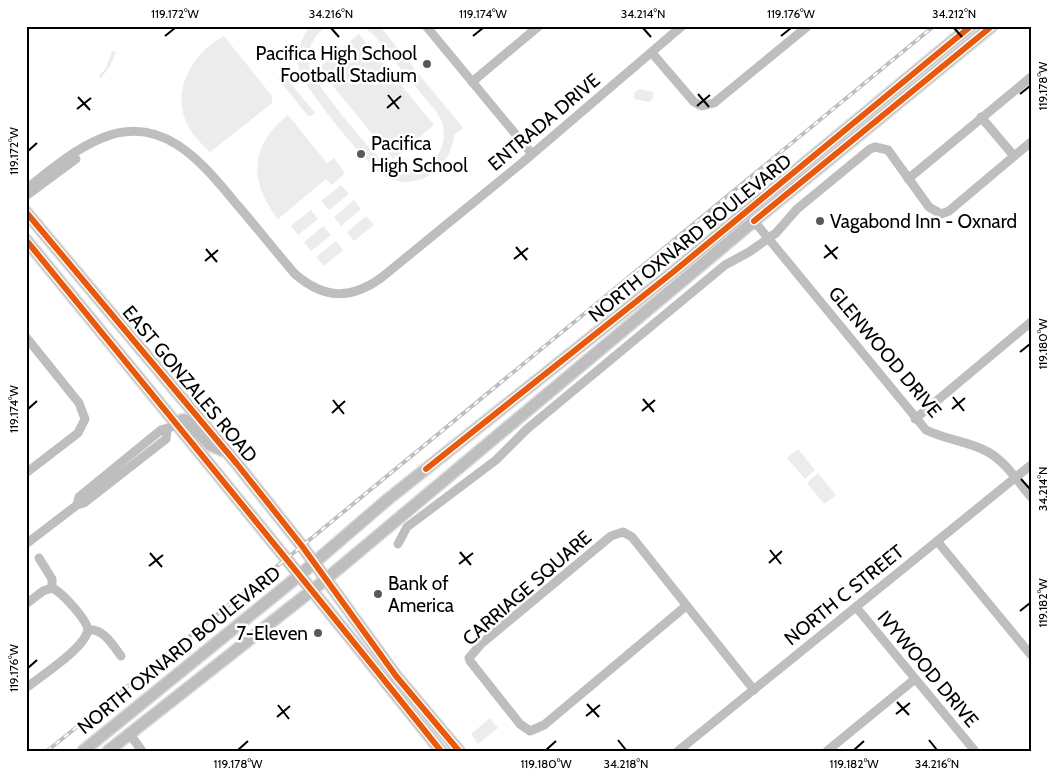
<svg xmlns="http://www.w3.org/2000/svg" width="1057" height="777" viewBox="0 0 1057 777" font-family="Cabin,sans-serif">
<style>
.green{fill:#ececec}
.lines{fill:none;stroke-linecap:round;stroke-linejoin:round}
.major-casing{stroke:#dbdbdb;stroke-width:14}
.minor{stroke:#bebebe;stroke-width:9}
.major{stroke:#bebebe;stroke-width:11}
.rail-casing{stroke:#bebebe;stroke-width:4}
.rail{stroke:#fff;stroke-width:2;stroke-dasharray:5.5;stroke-linecap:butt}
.cycleway-casing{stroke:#fff;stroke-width:9}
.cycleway{stroke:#e8590c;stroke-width:6}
.ticks{fill:none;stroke:#000;stroke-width:2}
.poi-dot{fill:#595959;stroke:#fff;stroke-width:2}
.labels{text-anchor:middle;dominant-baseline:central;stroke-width:5;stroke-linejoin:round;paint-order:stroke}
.poi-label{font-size:19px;fill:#000;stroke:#fff;text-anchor:start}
.street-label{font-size:19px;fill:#000;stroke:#fff}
.neatline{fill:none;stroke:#000;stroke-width:2}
.ticks-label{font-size:12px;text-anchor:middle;fill:#000}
</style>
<rect width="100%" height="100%" fill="#fff"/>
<!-- green -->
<g class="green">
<path d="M311,26H327C314,35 306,49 309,65C311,80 377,161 391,167C403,173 416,172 427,165C442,156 447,138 442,122C437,110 427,101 419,91C404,73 389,54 374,35L362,26H379L382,29L463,128L454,135C451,169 416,195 383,175C368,166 305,89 300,72C295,56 299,39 311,26Z"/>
<polygon points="359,34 434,125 393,159 318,68"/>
<path d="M224,36L272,96V103L210,152C202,144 193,136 188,126C170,91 192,53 224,36Z"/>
<polygon points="112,51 116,52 110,66 101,78 99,76 106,68"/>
<polygon points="283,74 315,113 311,116 308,116 278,79"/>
<polygon points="639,89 653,92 653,99 649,102 634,99 634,93"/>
<path d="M288,115L327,163L334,158L345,173L332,185L326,179L278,219C248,181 250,145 288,115Z"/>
<polygon points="341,185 349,194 329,210 321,201"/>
<polygon points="354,200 361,209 341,226 334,217"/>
<polygon points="311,210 318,219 298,235 291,226"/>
<polygon points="366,216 374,225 354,241 347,232"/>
<polygon points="323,226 331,235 311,251 304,242"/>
<polygon points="336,241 343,250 324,266 316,257"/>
<polygon points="798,449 815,470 805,479 787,458"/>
<polygon points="818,473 836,495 824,504 807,483"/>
<polygon points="490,718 498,728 478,744 471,734"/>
</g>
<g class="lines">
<defs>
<g id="major">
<polyline points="26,212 237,464 302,546 396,676 459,751"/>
<path d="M26,240C165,410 304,579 441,751"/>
<polyline points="175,423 182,420 186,420 210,445 224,451"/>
<polyline points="83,751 301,574 387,500 672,273 971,26"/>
<polyline points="108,751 325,580 754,221 992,26"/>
</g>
</defs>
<!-- major casing -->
<use href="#major" class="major-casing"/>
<!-- minor -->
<g class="minor">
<polyline points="426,26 532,154"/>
<polyline points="652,53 694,102 702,106 714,103 808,26"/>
<polyline points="472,82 539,26"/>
<polyline points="981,117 1014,156"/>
<polyline points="908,179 1031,77"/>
<path d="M26,189C50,170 73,150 102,138C164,112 204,165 239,207C258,229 276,252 295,274C324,299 350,300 381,278L523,162L682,26"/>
<polyline points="26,196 76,159"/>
<path d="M754,221L926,430C946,440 969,441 988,452C1006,462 1018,482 1031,497"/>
<polyline points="26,337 79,403 85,419 78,433 26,473"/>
<polyline points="915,419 1031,322"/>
<polyline points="77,505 79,497 161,430 171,427"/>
<polyline points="937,541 1031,655"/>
<polyline points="26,544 77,505 84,503 166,439 167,430"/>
<polyline points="398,544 407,527 496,460 527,429 725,265 749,252 776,233 797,209 870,149 875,147 888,150 929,207 941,214 949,211 1031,142"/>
<path d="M39,558L52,579V588C62,592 87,620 88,630"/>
<polyline points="26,604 43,591 52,588"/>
<polyline points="686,606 544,725 530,731 520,724 470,661 469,658 481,644 611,536 623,532 632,537 754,690"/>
<polyline points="856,607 975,751"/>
<path d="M88,630C104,628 113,646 121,656"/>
<path d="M26,688C42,675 84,649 88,630"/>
<polyline points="129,733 142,751"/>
<polyline points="678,751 1031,465"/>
<polyline points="827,751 915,679"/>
</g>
<!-- major -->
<use href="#major" class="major"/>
<defs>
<polyline id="rail" points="47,751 302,546 934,26"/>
</defs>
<!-- rail casing -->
<use href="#rail" class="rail-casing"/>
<!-- rail -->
<use href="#rail" class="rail"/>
<defs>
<g id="cycleway">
<polyline points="26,212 237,464 302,546 396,676 459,751"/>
<polyline points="754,221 992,26"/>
<path d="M26,240C165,410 304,579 441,751"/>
<polyline points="426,469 672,273 971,26"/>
</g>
</defs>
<!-- cycleway casing -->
<use href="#cycleway" class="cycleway-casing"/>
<!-- cycleway -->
<use href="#cycleway" class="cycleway"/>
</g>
<!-- ticks -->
<path class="ticks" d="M331,28L339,37M643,28L651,37M954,28L962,37M165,36L175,28M473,36L483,28M781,36L791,28M698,94L709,107M1020,94L1030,86M388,95L399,109M78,97L90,110M697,106L710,95M387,108L401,96M77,109L91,98M28,151L37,143M825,245L837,259M516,247L527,260M206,249L217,262M824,258L838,247M514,259L528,248M205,261L218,250M1020,352L1030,344M953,397L964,411M643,399L654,412M333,400L344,414M28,409L37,401M952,409L965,398M642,411L655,400M332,413L345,401M1021,479L1030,489M770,550L781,564M460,552L471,565M150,553L162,567M769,563L782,551M459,564L473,553M149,566L163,555M1020,611L1030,603M28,668L37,660M897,702L909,715M587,704L599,717M278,705L289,719M896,714L910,703M586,716L600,705M277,717L290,706M618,740L626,750M929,740L937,750M238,750L248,741M546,750L556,741M854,750L864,741"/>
<!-- markers -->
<g class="poi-dot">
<circle cx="427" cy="64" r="5"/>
<circle cx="361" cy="154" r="5"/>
<circle cx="820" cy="221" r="5"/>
<circle cx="378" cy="594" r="5"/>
<circle cx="318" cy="633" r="5"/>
</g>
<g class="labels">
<!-- poi labels -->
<g class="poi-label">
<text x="417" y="53" text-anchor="end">Pacifica High School<tspan x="417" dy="22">Football Stadium</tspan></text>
<text x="371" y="143">Pacifica<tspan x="371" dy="22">High School</tspan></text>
<text x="830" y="221">Vagabond Inn - Oxnard</text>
<text x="388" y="583">Bank of<tspan x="388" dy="22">America</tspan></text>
<text x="308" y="633" text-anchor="end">7-Eleven</text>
</g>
<!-- street labels -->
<g class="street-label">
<text transform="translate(544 122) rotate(-40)">ENTRADA DRIVE</text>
<text transform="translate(690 238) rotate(-39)">NORTH OXNARD BOULEVARD</text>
<text transform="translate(885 352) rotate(50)">GLENWOOD DRIVE</text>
<text transform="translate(190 384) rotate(50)">EAST GONZALES ROAD</text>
<text transform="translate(527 588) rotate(-41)">CARRIAGE SQUARE</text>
<text transform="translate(844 595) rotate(-39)">NORTH C STREET</text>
<text transform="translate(179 650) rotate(-39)">NORTH OXNARD BOULEVARD</text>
<text transform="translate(928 669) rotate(50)">IVYWOOD DRIVE</text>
</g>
</g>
<!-- border -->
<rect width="1057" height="777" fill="none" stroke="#ffffff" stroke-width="55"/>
<rect x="28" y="28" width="1002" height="722" class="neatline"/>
<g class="ticks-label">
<text x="175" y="18">119.172°W</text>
<text x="331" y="18">34.216°N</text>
<text x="483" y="18">119.174°W</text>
<text x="643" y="18">34.214°N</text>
<text x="791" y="18">119.176°W</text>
<text x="954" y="18">34.212°N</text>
<text transform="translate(1043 86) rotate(-90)" y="4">119.178°W</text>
<text transform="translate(14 151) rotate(-90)" y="4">119.172°W</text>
<text transform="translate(1043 344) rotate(-90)" y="4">119.180°W</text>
<text transform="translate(14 409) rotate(-90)" y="4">119.174°W</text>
<text transform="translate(1043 489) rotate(-90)" y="4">34.214°N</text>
<text transform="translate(1043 603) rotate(-90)" y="4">119.182°W</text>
<text transform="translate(14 668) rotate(-90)" y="4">119.176°W</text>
<text x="238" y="768">119.178°W</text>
<text x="546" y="768">119.180°W</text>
<text x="626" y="768">34.218°N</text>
<text x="854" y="768">119.182°W</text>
<text x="937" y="768">34.216°N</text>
</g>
</svg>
